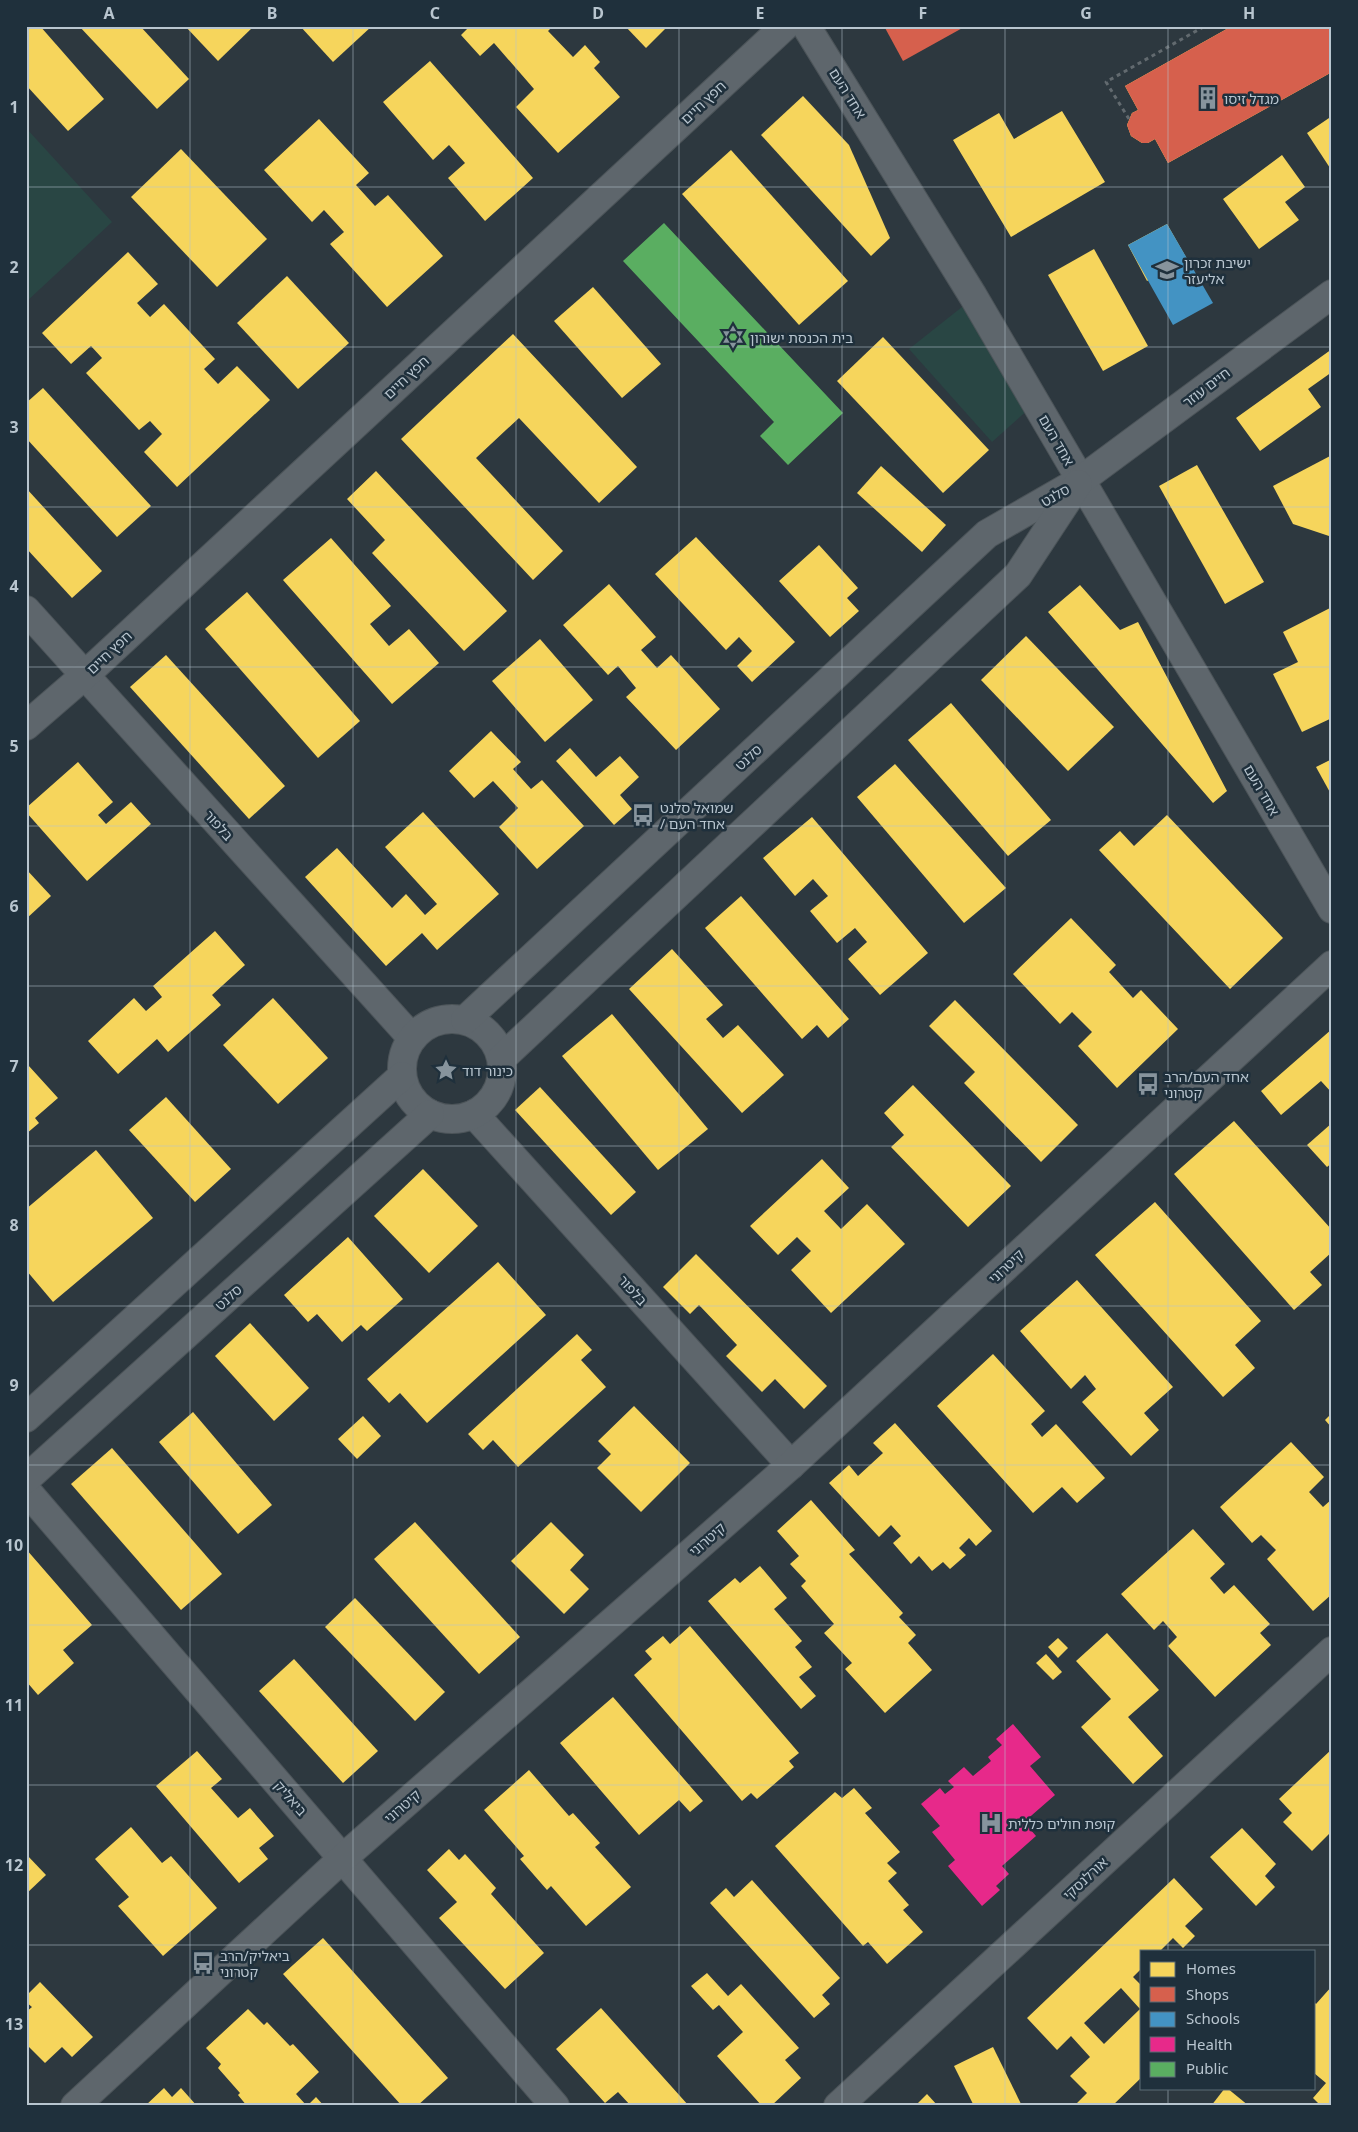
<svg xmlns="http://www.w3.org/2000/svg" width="1358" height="2132" viewBox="0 0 1358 2132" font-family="'Noto Sans','Noto Sans Hebrew',sans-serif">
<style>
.green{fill:#294644}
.homes{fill:#f6d55c;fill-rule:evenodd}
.shops{fill:#d6604d}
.schools{fill:#4393c3}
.health{fill:#e7298a}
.public{fill:#5aae61}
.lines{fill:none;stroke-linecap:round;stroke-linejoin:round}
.minor-casing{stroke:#4c5459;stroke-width:30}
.tertiary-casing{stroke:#4c5459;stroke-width:30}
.path{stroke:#626a6f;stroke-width:3;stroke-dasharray:4 4;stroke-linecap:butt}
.minor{stroke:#5e666c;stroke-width:28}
.tertiary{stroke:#5e666c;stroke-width:28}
.grid{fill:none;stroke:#b8c5cf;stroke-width:1;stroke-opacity:0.55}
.labels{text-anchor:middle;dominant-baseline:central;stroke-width:5;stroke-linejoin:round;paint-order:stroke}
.street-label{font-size:14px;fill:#b8c5cf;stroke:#1f303c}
.poi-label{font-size:14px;fill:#b8c5cf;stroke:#1f303c;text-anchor:start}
.neatline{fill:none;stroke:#b8c5cf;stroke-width:2}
.grid-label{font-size:16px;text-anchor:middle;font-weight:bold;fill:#b8c5cf}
</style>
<rect width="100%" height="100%" fill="#2d383f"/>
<!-- green -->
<g class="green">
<polygon points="26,128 112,222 26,302"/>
<polygon points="967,303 1031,407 992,442 909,349"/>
</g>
<!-- homes -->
<g class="homes">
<polygon points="26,26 40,26 104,99 68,131 26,85"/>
<polygon points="79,26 140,26 189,79 157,109"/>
<polygon points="185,26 254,26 218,61"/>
<polygon points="300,26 372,26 333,62"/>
<polygon points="470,26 553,26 548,31 573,57 585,45 600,62 594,68 620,97 558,153 516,107 534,89 494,43 480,56 461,35"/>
<polygon points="625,26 668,26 646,48"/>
<polygon points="1232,26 1332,26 1332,72 1168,163 1155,139 1148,143 1142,143 1131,136 1127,125 1132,113 1138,110 1125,86"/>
<polygon points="430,61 533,178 485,221 448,178 465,163 449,145 433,160 383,102"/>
<polygon points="803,96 849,145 890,238 871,256 761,135"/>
<polygon points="1062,111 1105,182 1011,237 953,140 999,113 1014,139"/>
<polygon points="1332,116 1332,171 1307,133"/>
<polygon points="319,119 369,173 356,185 375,206 388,195 443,256 387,307 330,244 344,232 324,210 312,222 264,170"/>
<polygon points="181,149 267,239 217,287 131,197"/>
<polygon points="731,150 848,281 799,325 682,194"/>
<polygon points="1282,155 1305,187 1285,202 1299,220 1259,249 1223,199"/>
<polygon points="1167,224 1187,259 1147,281 1128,245"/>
<polygon points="1094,249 1148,346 1103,371 1048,275"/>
<polygon points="128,252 158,284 137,303 150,317 164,304 215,359 204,369 218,384 237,366 270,400 177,487 144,452 162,434 150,421 139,430 86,373 102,358 91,346 71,364 42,333"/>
<polygon points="287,276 349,343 298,389 237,323"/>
<polygon points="593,287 661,364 622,398 554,321"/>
<polygon points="513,334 637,467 599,503 519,418 476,458 563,551 533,580 401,439"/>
<polygon points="883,337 989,450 943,493 837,381"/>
<polygon points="1332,349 1332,372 1308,389 1321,407 1260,451 1236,418"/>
<polygon points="43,388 151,506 117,537 26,438 26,403"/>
<polygon points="1332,455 1332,537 1293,524 1273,486"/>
<polygon points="1197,465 1264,582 1225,604 1159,486"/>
<polygon points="881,466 946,525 922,552 857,493"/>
<polygon points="376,471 507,611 464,651 372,553 385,540 347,499"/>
<polygon points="26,488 102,571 72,598 26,548"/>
<polygon points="696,537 795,642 752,682 737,666 752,651 739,637 726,650 655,574"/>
<polygon points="331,538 391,606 370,624 389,646 409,629 439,663 392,704 283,580"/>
<polygon points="819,545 858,588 847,598 859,611 830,637 779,581"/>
<polygon points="609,584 656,637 641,650 657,668 671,655 720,709 676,750 626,697 636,688 618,666 608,675 563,625"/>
<polygon points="1080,585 1120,630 1138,622 1227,791 1213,803 1048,612"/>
<polygon points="247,592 360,721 318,758 205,629"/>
<polygon points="1332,607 1332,718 1302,732 1273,674 1298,662 1283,632"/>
<polygon points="1026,636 1114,727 1068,771 981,680"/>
<polygon points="540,639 593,700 545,742 492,681"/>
<polygon points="166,655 285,786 249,819 130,687"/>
<polygon points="951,703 1051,820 1008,856 908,740"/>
<polygon points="491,731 521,762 513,769 531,789 542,780 584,826 537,869 499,827 518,808 493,781 474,798 449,771"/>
<polygon points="570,748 596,777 620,756 639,777 620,795 632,809 614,825 556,761"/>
<polygon points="1332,759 1332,796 1316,767"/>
<polygon points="78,762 113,802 98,815 106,824 131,802 151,824 87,881 26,812 26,808"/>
<polygon points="895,764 1006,888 964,923 857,797"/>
<polygon points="423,812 499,894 437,950 422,933 386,966 305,877 337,848 392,908 406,894 425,915 437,904 385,847"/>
<polygon points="1167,815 1283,938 1230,989 1099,850 1120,831 1134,846"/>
<polygon points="812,817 928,953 880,995 848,959 867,942 855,928 837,943 810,911 828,896 813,879 795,896 763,858"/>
<polygon points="26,869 51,896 26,919"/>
<polygon points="741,896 849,1019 828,1038 817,1025 802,1039 705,928"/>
<polygon points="1071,918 1116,965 1109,972 1133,998 1141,990 1178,1029 1117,1088 1078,1046 1092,1032 1072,1012 1060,1024 1013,974"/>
<polygon points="215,931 245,965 212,995 221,1005 168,1052 157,1039 118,1074 88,1041 134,998 146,1011 162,997 153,986"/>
<polygon points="672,949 723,1005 706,1019 723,1038 738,1025 784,1075 742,1113 629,989"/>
<polygon points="273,998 328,1058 278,1104 223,1045"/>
<polygon points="955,1000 1078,1125 1041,1162 964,1083 975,1072 929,1026"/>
<polygon points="612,1014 708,1129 658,1170 562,1056"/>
<polygon points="1332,1029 1332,1093 1321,1081 1281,1115 1261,1091"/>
<polygon points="28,1065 58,1098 35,1118 39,1123 26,1134 26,1066"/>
<polygon points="913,1085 1011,1186 968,1227 891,1147 904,1135 884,1113"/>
<polygon points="540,1087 636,1192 611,1215 515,1110"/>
<polygon points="166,1097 231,1169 195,1202 129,1130"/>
<polygon points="1234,1121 1332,1230 1332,1252 1310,1272 1322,1285 1294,1310 1174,1174"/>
<polygon points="1332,1123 1332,1163 1327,1167 1307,1145"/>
<polygon points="96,1150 153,1218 53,1302 26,1270 26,1209"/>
<polygon points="822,1159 849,1188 824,1211 841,1229 867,1204 905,1244 831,1313 791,1270 811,1251 797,1237 778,1255 750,1226"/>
<polygon points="423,1169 478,1226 429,1273 374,1216"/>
<polygon points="1155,1202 1261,1321 1235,1345 1255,1368 1223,1397 1095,1255"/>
<polygon points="348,1237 403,1299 367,1331 361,1325 342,1342 317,1314 308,1322 284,1295"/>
<polygon points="696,1254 827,1386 804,1409 775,1379 762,1392 726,1356 737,1345 699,1305 690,1314 663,1287"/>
<polygon points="498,1262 546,1315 427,1423 400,1393 389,1403 367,1379"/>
<polygon points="1077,1280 1173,1387 1144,1413 1159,1430 1131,1456 1082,1402 1096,1389 1085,1375 1071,1389 1020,1331"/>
<polygon points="250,1323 309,1388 274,1421 215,1356"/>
<polygon points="577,1334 592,1350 581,1360 606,1387 518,1467 493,1440 483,1450 468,1434"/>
<polygon points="993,1354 1045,1411 1031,1424 1042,1437 1056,1424 1105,1478 1077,1503 1062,1487 1033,1513 937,1406"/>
<polygon points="634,1406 690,1463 641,1512 597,1468 611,1454 598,1441"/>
<polygon points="193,1412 272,1505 238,1534 159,1442"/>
<polygon points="1332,1413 1332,1428 1325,1420"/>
<polygon points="363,1416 381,1436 357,1459 338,1439"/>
<polygon points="895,1423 992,1531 976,1546 969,1538 959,1548 966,1555 950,1569 943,1562 932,1571 919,1556 911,1564 893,1543 901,1536 891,1525 879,1537 829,1483 849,1465 858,1476 883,1453 873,1443"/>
<polygon points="1291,1442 1324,1477 1309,1492 1323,1507 1332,1499 1332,1594 1313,1611 1267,1559 1276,1550 1261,1535 1252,1543 1220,1507"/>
<polygon points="112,1448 222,1574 181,1610 71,1484"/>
<polygon points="811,1500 855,1550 849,1554 903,1613 899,1617 916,1635 908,1643 932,1670 885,1713 845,1669 852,1663 824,1633 834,1624 801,1586 806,1581 790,1564 799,1556 777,1531"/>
<polygon points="415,1522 520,1637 479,1674 374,1559"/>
<polygon points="551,1522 584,1555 570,1570 589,1589 564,1614 511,1561"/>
<polygon points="1193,1529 1225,1564 1210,1578 1224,1594 1234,1585 1270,1624 1260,1633 1271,1645 1215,1697 1168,1646 1177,1637 1163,1621 1154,1630 1121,1594"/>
<polygon points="26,1549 92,1625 63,1650 74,1663 38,1695 26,1681"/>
<polygon points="760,1566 787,1598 774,1609 802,1641 795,1647 812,1667 799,1677 816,1696 801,1709 708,1601 735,1578 740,1583"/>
<polygon points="355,1598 445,1692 415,1721 325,1627"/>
<polygon points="690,1626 799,1753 789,1761 794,1767 757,1799 751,1793 742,1801 634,1675 652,1659 645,1651 663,1636 670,1644"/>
<polygon points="1107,1633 1159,1690 1128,1717 1163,1756 1133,1784 1081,1727 1111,1699 1076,1661"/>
<polygon points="1058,1638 1068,1648 1058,1658 1048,1647"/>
<polygon points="1046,1654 1062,1672 1053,1680 1036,1663"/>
<polygon points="294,1659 378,1751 343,1783 259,1691"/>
<polygon points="613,1697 703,1801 690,1812 679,1800 639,1835 560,1743"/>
<polygon points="1332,1749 1332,1835 1330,1833 1312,1851 1283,1822 1292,1813 1279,1799"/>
<polygon points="197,1751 222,1779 211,1788 238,1818 250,1808 274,1836 259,1848 268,1859 239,1883 156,1786"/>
<polygon points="529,1770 569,1816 573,1813 600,1843 595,1847 631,1887 586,1926 551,1886 547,1890 520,1859 524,1856 484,1810"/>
<polygon points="854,1788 872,1808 865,1813 900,1852 887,1863 897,1873 888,1881 909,1905 903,1910 923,1932 887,1964 868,1942 863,1946 775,1846 835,1792 842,1798"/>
<polygon points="131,1827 162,1863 171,1856 217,1908 163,1956 118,1906 129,1897 95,1859"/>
<polygon points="1242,1828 1276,1864 1265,1876 1275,1887 1256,1906 1210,1857"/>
<polygon points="449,1849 459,1860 465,1854 496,1888 491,1894 544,1953 505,1989 439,1918 457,1902 427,1870"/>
<polygon points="26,1854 46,1875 26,1894"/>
<path d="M1174,1878L1203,1909L1185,1926L1195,1936L1183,1948L1173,1938L1160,1951H1142V1968L1133,1977L1142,1986V2077L1112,2106H1077L1076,2104L1087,2093L1070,2076L1090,2057L1071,2036L1057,2050L1027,2018ZM1121,1988L1140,2009L1104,2044L1084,2023Z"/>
<polygon points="752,1880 840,1978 822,1995 830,2004 814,2018 710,1903 726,1888 734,1897"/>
<polygon points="323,1938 448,2078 417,2106 402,2106 283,1974"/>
<polygon points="707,1973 728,1996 741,1984 799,2048 785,2060 801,2078 771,2106 762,2106 717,2056 743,2032 719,2005 713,2010 691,1986"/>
<polygon points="40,1982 93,2037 72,2057 62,2047 45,2063 26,2044 26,2012 32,2007 26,2002 26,1996"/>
<polygon points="1332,1986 1332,2106 1321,2106 1313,2098 1326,2083 1314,2073 1314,2002 1316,2004"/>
<polygon points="601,2008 689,2106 631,2106 618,2092 605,2103 556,2049"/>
<polygon points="248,2009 264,2025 267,2022 290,2046 293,2044 319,2072 296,2094 307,2106 316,2097 324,2106 247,2106 238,2095 240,2093 218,2068 221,2064 206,2048"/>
<polygon points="993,2047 1022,2106 974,2106 954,2066"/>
<polygon points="164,2088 172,2097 181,2088 197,2106 145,2106"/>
<polygon points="1225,2088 1227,2088 1249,2106 1211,2106"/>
<polygon points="927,2094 938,2106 915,2106"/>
</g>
<!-- shops -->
<g class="shops">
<polygon points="884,26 966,26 903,61"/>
<polygon points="1232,26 1332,26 1332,72 1168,163 1155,139 1148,143 1142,143 1131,136 1127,125 1132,113 1138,110 1125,86"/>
</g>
<!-- schools -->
<polygon class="schools" points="1167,224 1213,303 1173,325 1128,245"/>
<!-- health -->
<polygon class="health" points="1013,1724 1041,1757 1030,1766 1055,1795 1024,1822 1036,1836 1002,1866 1009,1874 996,1886 1000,1890 982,1906 948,1866 955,1860 932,1832 940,1826 921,1804 940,1788 945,1794 954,1787 948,1781 964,1767 973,1776 991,1761 988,1757 1002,1745 996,1739"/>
<!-- public -->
<polygon class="public" points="664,223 843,413 788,465 760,436 774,422 623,261"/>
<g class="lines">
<defs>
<g id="minor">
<polyline points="806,26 973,296 1332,909"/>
<polyline points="26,610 412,1038"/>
<polyline points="26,726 85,675 785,26"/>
<polyline points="474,1114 791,1465"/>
<polyline points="26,1490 555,2106"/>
<polyline points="75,2106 343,1858 791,1465 1332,965"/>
<polyline points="838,2106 1332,1651"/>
</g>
<g id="tertiary">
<circle cx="452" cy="1069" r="50"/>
<polyline points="465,1020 987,534 1081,480 1332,294"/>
<polyline points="502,1058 1018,575 1078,484"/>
<polyline points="26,1418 402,1076"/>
<polyline points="26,1479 430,1114"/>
</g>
</defs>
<!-- minor casing -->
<use href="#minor" class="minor-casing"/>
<!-- tertiary casing -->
<use href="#tertiary" class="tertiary-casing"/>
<!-- path -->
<polyline class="path" points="1129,119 1106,82 1205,26"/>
<!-- minor -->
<use href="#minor" class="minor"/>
<!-- tertiary -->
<use href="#tertiary" class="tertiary"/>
</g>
<!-- grid -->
<path class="grid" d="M190,26V2106M353,26V2106M516,26V2106M679,26V2106M842,26V2106M1005,26V2106M1168,26V1951M26,187H1332M26,347H1332M26,507H1332M26,667H1332M26,826H1332M26,986H1332M26,1146H1332M26,1306H1332M26,1465H1332M26,1625H1332M26,1785H1332M26,1945H1332M1168,2088V2106"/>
<!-- icons -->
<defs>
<symbol id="building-bare" viewBox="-9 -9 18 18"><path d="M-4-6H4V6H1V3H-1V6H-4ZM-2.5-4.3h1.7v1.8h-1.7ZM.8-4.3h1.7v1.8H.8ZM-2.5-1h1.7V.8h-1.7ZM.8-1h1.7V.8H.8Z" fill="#87949d" stroke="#1f303c" stroke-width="2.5" paint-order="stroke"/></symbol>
<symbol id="university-bare" viewBox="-9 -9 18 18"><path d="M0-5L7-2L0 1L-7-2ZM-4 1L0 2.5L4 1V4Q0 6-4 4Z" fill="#87949d" stroke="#1f303c" stroke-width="2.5" paint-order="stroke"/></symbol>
<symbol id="synagogue-bare" viewBox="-9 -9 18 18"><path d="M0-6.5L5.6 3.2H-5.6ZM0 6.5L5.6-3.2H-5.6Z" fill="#87949d" stroke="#1f303c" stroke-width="2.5" paint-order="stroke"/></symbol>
<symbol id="bus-bare" viewBox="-9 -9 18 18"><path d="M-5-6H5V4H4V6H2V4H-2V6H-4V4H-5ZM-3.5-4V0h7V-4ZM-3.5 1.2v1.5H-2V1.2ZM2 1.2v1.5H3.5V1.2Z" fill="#87949d" stroke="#1f303c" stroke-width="2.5" paint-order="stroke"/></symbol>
<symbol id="sight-bare" viewBox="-9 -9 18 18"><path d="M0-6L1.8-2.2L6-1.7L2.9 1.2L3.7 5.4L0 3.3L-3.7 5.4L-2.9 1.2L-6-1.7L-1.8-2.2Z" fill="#87949d" stroke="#1f303c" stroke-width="2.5" paint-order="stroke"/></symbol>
<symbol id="hospital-bare" viewBox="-9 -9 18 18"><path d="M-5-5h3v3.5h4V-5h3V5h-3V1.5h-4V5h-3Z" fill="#87949d" stroke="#1f303c" stroke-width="2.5" paint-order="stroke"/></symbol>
</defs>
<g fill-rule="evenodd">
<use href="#building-bare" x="1192" y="82" width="32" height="32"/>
<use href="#university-bare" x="1151" y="254" width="32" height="32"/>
<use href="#synagogue-bare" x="717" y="321" width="32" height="32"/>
<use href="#bus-bare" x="627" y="799" width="32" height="32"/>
<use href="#sight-bare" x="430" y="1054" width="32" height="32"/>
<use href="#bus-bare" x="1132" y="1068" width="32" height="32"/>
<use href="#hospital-bare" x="975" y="1807" width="32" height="32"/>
<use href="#bus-bare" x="187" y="1947" width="32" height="32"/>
</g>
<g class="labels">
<!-- street labels -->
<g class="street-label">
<text transform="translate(848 93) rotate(58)">אחד העם</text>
<text transform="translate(703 102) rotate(-43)">חפץ חיים</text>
<text transform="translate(406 377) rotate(-43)">חפץ חיים</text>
<text transform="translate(1206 387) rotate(-37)">חיים עוזר</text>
<text transform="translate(1057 440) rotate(60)">אחד העם</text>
<text transform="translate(1055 495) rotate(-30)">סלנט</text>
<text transform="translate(109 652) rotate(-43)">חפץ חיים</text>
<text transform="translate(748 757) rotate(-43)">סלנט</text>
<text transform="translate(1262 790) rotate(60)">אחד העם</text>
<text transform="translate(219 825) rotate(48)">בלפור</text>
<text transform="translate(1006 1266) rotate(-43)">קיטרוני</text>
<text transform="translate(633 1290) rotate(48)">בלפור</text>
<text transform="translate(228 1297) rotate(-42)">סלנט</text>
<text transform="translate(707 1539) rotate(-41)">קיטרוני</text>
<text transform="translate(291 1798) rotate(49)">ביאליק</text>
<text transform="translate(402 1806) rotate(-41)">קיטרוני</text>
<text transform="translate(1085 1878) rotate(-43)">אורלנסקי</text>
</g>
<!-- poi labels -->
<g class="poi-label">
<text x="1224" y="98">מגדל זיסו</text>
<text x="1184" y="262">ישיבת זכרון<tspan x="1184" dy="16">אליעזר</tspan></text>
<text x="750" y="337">בית הכנסת ישורון</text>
<text x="660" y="807">שמואל סלנט<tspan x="660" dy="16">/ אחד העם</tspan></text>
<text x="462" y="1070">כינור דוד</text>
<text x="1164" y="1076">אחד העם/הרב<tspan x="1164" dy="16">קטרוני</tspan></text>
<text x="1008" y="1823">קופת חולים כללית</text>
<text x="220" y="1955">ביאליק/הרב<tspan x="220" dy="16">קטרוני</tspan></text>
</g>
</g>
<!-- border -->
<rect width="1358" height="2132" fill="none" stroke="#1f303c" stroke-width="55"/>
<!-- legend -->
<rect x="1140" y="1950" width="175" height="140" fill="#1f303c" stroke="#5c6c77"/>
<rect x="1150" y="1962" width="25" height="15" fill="#f6d55c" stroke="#5c6c77"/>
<text x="1186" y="1974" font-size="15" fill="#b8c5cf">Homes</text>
<rect x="1150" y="1987" width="25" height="15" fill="#d6604d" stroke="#5c6c77"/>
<text x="1186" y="2000" font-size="15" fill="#b8c5cf">Shops</text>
<rect x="1150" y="2012" width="25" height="15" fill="#4393c3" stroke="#5c6c77"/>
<text x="1186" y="2024" font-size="15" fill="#b8c5cf">Schools</text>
<rect x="1150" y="2037" width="25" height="15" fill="#e7298a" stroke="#5c6c77"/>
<text x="1186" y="2050" font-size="15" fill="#b8c5cf">Health</text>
<rect x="1150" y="2062" width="25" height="15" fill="#5aae61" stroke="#5c6c77"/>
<text x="1186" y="2074" font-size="15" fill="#b8c5cf">Public</text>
<rect x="28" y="28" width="1302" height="2076" class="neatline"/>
<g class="grid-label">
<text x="109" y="19">A</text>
<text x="272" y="19">B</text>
<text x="435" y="19">C</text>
<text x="598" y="19">D</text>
<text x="760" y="19">E</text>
<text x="923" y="19">F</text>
<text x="1086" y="19">G</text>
<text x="1249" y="19">H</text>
<text x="14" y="113">1</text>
<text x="14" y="273">2</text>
<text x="14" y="433">3</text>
<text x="14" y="592">4</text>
<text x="14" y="752">5</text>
<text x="14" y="912">6</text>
<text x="14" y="1072">7</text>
<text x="14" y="1231">8</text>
<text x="14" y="1391">9</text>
<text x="14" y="1551">10</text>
<text x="14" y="1711">11</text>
<text x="14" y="1871">12</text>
<text x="14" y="2030">13</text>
</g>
</svg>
